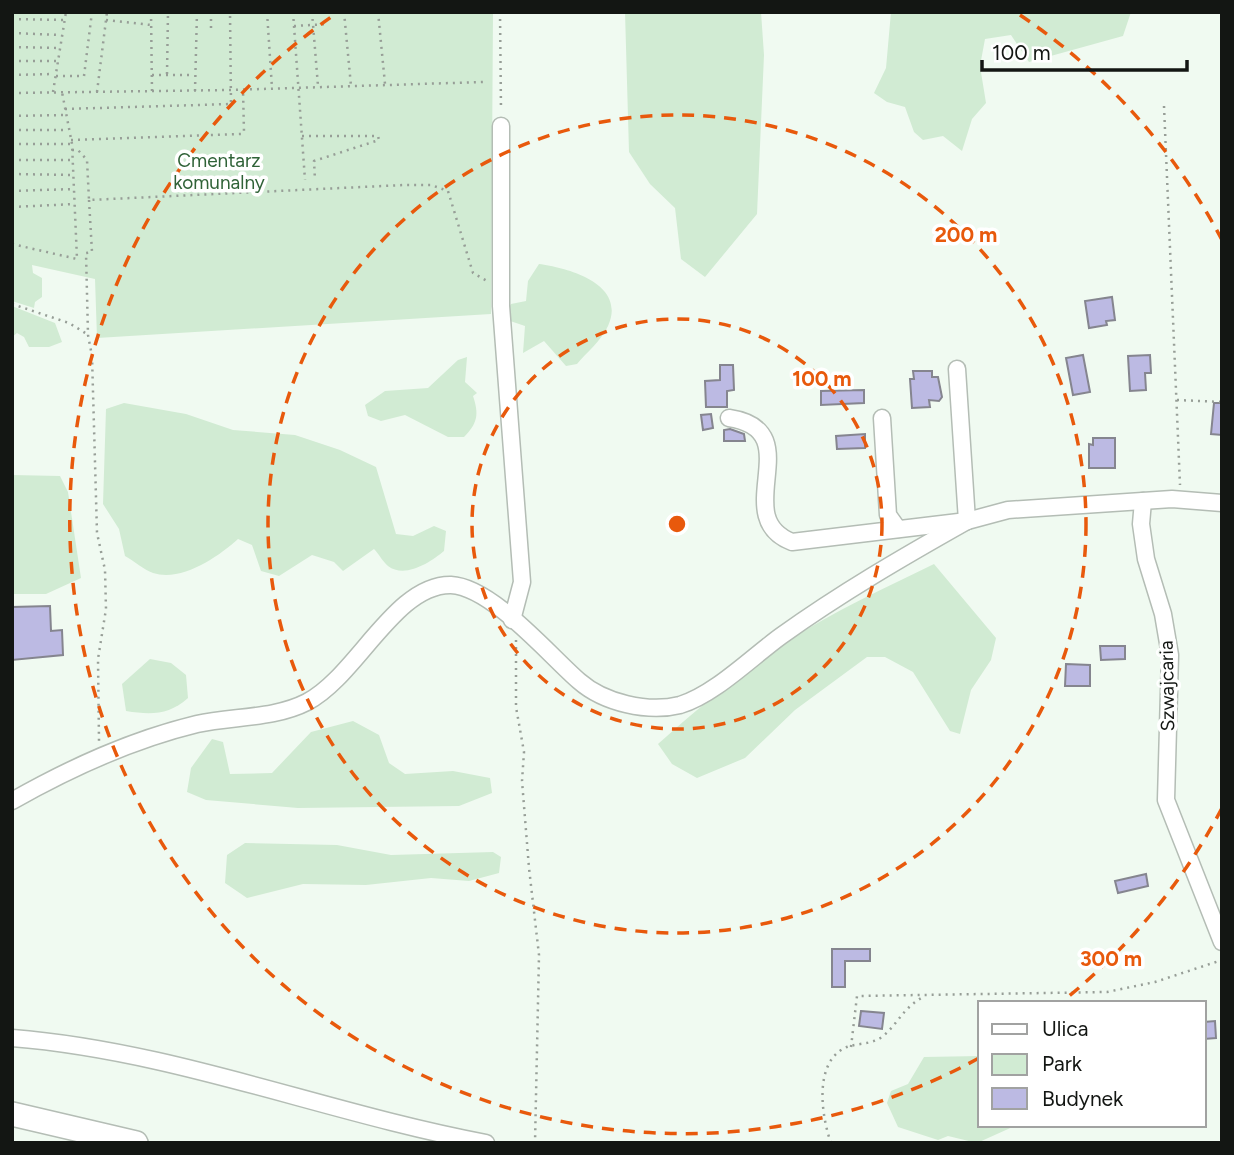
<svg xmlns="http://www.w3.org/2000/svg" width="1234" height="1155" viewBox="0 0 1234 1155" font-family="Figtree,sans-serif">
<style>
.green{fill:#d1ebd3}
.building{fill:#bcbae3;stroke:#85858f;stroke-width:2}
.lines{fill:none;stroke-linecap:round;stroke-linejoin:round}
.minor-casing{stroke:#b4bdb5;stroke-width:19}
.highway-casing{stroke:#b4bdb5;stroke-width:26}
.path{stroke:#979e97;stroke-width:2.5;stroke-dasharray:2 5;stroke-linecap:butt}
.minor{stroke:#fff;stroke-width:16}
.highway{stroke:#fff;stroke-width:23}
.ring{fill:none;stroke:#e8590c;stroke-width:3.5;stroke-dasharray:12 9}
.labels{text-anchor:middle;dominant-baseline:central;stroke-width:7;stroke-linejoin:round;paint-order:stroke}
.park-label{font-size:19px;fill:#2f6237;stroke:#fff}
.street-label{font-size:19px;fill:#131613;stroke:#fff}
.centre{fill:#e8590c;stroke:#fff;stroke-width:3.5}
.ring-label{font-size:21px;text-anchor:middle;font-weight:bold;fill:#e8590c;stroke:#fff;stroke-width:7;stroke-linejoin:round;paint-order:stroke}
</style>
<rect width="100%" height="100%" fill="#f0faf1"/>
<!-- green -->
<g class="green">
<polygon points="12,12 493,12 491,314 97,338 95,279 32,265 33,273 42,278 42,297 35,302 34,308 12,301"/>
<polygon points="625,12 761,12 764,55 757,214 705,277 681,259 675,208 650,184 629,152"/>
<polygon points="891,12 1131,12 1123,36 1029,62 1011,35 985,39 980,66 986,103 972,119 962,151 943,136 923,140 914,132 905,107 887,102 874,93 886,68"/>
<path d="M539,264C569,268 627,284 608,326C601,341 587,352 577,364L566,366L544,341L523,353L525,326L507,320L506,312L511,304L526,301L528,281Z"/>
<polygon points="12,306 55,323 62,342 49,347 29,347 24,337 17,333 12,337"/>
<path d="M467,357L465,382L477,393L473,396C479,414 478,423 464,437H448L405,415L381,421L368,416L365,405L385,391L428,388L458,360Z"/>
<path d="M124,403L186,414L233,430L295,435L340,450L376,467L396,534L413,536L434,526L446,531L444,551C431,562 405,579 388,566C383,562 379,554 374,549L343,571L334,562L312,555L279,576L261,571L252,545L238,539C218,557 182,582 153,573C144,570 134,561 125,556L119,529L103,504L106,409Z"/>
<polygon points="12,475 60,476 68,492 81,578 46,594 12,594"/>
<path d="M934,564L996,638L991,660L971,690L960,734L950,731L913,672L885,657H867L795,710L745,758L697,778L672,764L658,744C698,708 742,671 788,641C834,611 885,588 934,564Z"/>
<path d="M150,659L171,663L186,675L188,698C169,715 151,715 126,711L122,684Z"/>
<polygon points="353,721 379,735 389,763 405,774 453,771 490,778 492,793 459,806 298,808 206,800 187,792 191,768 212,739 223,742 230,774 272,773 311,732"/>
<polygon points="245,843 337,845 391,855 493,852 501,857 499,873 469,881 431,878 366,885 303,884 247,898 225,883 227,855"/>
<polygon points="980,1056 980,1125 1017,1125 977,1143 948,1136 938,1140 898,1127 887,1103 891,1091 908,1084 924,1057"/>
</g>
<!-- building -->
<g class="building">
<polygon points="1112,297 1115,320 1106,321 1107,325 1089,328 1085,301"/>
<polygon points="1083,355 1090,392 1073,395 1066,358"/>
<polygon points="1150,355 1151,373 1145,373 1146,390 1130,391 1128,356"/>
<polygon points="720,365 733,365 734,390 727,391 727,407 706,407 705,381 720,380"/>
<polygon points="913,371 932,371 932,377 938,377 942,397 939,401 929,400 930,407 912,408 910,379 914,379"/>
<polygon points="864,390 864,403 821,405 821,391"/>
<polygon points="1214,403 1222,403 1222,435 1211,434"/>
<polygon points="711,414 713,428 703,430 701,415"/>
<polygon points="730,429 744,434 745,441 724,441 724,430"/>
<polygon points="865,434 865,448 837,449 836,436"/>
<polygon points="1093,438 1115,438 1115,468 1089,468 1089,444 1093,445"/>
<polygon points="50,606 51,631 62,630 63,655 12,660 12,607"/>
<polygon points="1100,646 1125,646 1125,659 1101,660"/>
<polygon points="1066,664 1090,665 1090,686 1065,686"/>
<polygon points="1146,874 1148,886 1118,893 1115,881"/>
<polygon points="832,949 870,949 870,961 845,961 845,987 832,987"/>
<polygon points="861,1011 884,1013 882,1029 859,1026"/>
<polygon points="1215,1021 1216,1038 1204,1039 1204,1022"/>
</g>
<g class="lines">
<defs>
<g id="minor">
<polyline points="501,126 501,306 522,582 512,620"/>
<polyline points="957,369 967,521"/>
<path d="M729,418C811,430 727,517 792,542L967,521L1008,510L1172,499L1222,503"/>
<polyline points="882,418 888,515 898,529"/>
<polyline points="1143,501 1141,524 1146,559 1163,614 1170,655 1166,800 1222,942"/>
<path d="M12,801C72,767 131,740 197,724C233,716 274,719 307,702C357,676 395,584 451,585C492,587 549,655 579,681C604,703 648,713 680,705C714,695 752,657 781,636C841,593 903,557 967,521"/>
<path d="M12,1038C175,1051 326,1113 486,1143"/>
</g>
<polyline id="highway" points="12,1114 136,1143"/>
</defs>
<!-- minor casing -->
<use href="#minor" class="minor-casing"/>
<!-- highway casing -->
<use href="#highway" class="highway-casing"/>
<!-- path -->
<g class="path">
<polyline points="151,12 152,91"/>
<polyline points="211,12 211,33"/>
<polyline points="267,12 272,88"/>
<polyline points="293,12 305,180"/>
<polyline points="312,12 318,86"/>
<polyline points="344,12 351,86"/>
<polyline points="378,12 385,84"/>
<polyline points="500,12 501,110"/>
<polyline points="12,19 65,20"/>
<polyline points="106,20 151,25"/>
<polyline points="294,26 328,24"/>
<polyline points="12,33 61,35"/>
<polyline points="12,47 60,48"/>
<polyline points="12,61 58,61"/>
<polyline points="167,74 168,12"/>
<polyline points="12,75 54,74"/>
<polyline points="152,75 194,75"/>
<polyline points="56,76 84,76 92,12"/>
<polyline points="195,91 197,12"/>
<polyline points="53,92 66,12"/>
<polyline points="97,92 107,12"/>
<polyline points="12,93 230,90 483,82"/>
<polyline points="1164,106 1180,485"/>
<polyline points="65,109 231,104 230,12"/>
<polyline points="12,116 65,115"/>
<polyline points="12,130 68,130"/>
<polyline points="302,136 378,136 379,140 314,161 315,180"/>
<polyline points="71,140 241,134 244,132 243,90"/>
<polyline points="12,144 72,144"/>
<polyline points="72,150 78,150 87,160 89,200 404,185 431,185 448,191 473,273 487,281"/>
<polyline points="12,160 72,160"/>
<polyline points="12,174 72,175"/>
<polyline points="12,191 74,189"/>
<polyline points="89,200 92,252 86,253 88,335 92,356 97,533 105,570 106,609 98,659 99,741"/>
<polyline points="12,207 75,204"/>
<polyline points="12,244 77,259 72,144 62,92"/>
<polyline points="12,304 69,323 87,334"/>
<polyline points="1177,400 1222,402"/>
<polyline points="516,640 516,707 524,752 522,781 529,868 539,955 535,1143"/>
<polyline points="851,1047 857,996 1107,992 1155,982 1222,960"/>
<path d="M831,1143C822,1118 814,1068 841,1050C853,1042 869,1046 882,1037C899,1023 903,1007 925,996"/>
</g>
<!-- minor -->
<use href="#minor" class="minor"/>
<!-- highway -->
<use href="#highway" class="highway"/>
</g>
<!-- distance rings -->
<g class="ring">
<circle cx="677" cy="524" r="205"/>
<circle cx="677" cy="524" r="409"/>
<path d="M1222 808A614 614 0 0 1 1063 1001M979 1058A614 614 0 0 1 334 15M1020 15A614 614 0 0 1 1222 240"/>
</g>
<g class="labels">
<!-- park labels -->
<g class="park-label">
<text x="219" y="160">Cmentarz<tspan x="219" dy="22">komunalny</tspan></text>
</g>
<!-- street labels -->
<g class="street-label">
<text transform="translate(1167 686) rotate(-91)">Szwajcaria</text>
</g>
</g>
<circle cx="677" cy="524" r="10" class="centre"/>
<g class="ring-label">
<text x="966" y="242">200 m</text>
<text x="822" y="386">100 m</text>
<text x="1111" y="966">300 m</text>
</g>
<!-- border -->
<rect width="1234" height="1155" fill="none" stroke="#131613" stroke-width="28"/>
<!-- legend -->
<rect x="978" y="1001" width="228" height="126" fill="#ffffff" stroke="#a1a2a1" stroke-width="2"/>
<rect x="992" y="1024" width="35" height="10" fill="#ffffff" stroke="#a1a2a1" stroke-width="2"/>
<text x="1042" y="1036" font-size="21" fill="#131613">Ulica</text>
<rect x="992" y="1054" width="35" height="21" fill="#d1ebd3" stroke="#a1a2a1" stroke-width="2"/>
<text x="1042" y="1071" font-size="21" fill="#131613">Park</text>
<rect x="992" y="1088" width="35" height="21" fill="#bcbae3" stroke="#a1a2a1" stroke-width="2"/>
<text x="1042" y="1106" font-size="21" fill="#131613">Budynek</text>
<!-- scale -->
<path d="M982 60v10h205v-10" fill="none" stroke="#131613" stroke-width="3.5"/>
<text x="992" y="60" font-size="21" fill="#131613" stroke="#ffffff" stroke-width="5" paint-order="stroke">100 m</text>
</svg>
